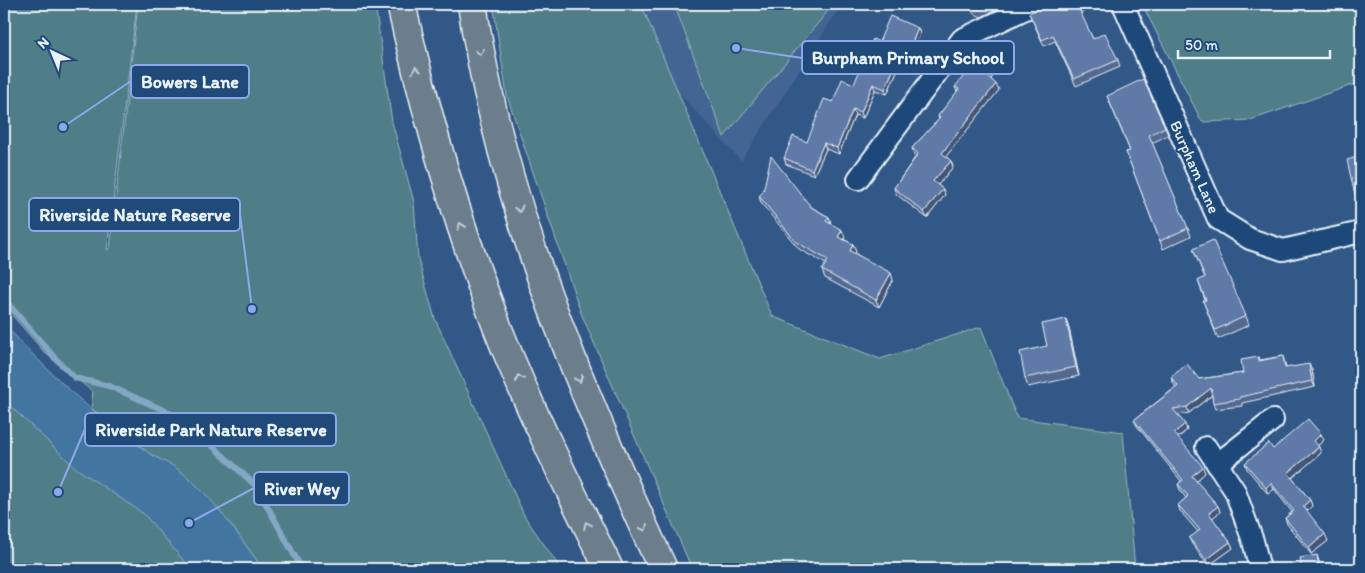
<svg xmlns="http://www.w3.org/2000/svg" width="1365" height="573" viewBox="0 0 1365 573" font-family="Itim,sans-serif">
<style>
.built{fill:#436593}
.green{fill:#4f7e89;stroke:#9cb8c0}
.water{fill:#42759f;stroke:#84a7c3}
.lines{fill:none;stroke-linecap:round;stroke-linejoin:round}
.stream{stroke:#84a7c3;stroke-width:6}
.minor-casing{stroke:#e8f1f8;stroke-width:24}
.trunk-casing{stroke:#e8f1f8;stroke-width:31}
.minor{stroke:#1f4a7a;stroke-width:20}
.trunk{stroke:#6c7d8b;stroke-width:28}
.wall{fill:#526990;stroke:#e8f1f8}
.shaded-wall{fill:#425575;stroke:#e8f1f8}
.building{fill:#5f7aa7;stroke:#e8f1f8}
.oneway{stroke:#c3ced7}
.labels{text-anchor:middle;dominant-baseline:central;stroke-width:4.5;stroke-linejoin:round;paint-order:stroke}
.street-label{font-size:16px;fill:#e8f1f8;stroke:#1f4a7a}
.leader{fill:none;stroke:#8da8ea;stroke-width:2}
.callout-dot{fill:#8da8ea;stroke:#1f4a7a;stroke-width:2}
.callout{fill:#1f4a7a;stroke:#8da8ea;stroke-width:2}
.callout-label{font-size:18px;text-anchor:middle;font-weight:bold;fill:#e8f1f8}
</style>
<rect width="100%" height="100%" fill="#325888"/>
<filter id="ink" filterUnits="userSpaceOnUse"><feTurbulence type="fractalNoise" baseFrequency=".02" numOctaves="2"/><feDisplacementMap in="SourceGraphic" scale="10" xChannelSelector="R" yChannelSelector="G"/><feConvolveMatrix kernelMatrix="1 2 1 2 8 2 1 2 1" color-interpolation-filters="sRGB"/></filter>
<g filter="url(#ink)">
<!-- built -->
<polygon class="built" points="641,4 842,4 741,161 678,92"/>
<!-- green -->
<g class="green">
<polygon points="4,4 137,4 107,250 110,248 138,4 375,4 392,122 414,202 418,259 435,319 525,517 561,569 263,569 232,526 201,490 179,470 149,453 91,408 93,392 45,353 4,306"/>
<polygon points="493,4 641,4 772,316 880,359 981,327 1017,418 1123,432 1135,569 692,569 581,313 507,96"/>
<polygon points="674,4 829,4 827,12 724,137"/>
<polygon points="1142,4 1361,4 1361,82 1251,120 1202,122"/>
<polygon points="4,400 76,468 144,514 191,569 4,569"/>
</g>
<!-- water -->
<path class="water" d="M4,324C48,372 95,417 149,453C159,460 170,463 179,470C213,496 238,535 263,569H191L144,514L76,468L4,400Z"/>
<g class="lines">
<!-- stream -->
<polyline class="stream" points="4,299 54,357 75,378 109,386 166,411 203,437 256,486 302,569"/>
<defs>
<g id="minor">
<polyline points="1123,4 1218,219 1250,239 1283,250 1361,232"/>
<polyline points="858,179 962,39 1036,4"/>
<polyline points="1206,447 1235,491 1253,541 1260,569"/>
<polyline points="1217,464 1273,420"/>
</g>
<g id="trunk">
<path d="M401,4C426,115 457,223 498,329C530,411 570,490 609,569"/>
<path d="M472,4C501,202 579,388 663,569"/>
</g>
</defs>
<!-- minor casing -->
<use href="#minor" class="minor-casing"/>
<!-- trunk casing -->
<use href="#trunk" class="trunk-casing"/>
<!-- minor -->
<use href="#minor" class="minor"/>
<!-- trunk -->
<use href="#trunk" class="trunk"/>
</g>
<!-- wall -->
<g class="wall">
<polygon points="970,4 1007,4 1006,5 981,17 973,13"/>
<polygon points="1049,4 1089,4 1091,8 1080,13 1093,39 1118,60 1120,67 1076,86 1055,41 1044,46 1029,13"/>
<polygon points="918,28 920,34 911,55 905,53 887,94 875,90 863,118 855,115 839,154 826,149 814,175 786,164 784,158 807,142 833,102 854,84 879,42"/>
<polygon points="991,69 993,76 991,79 999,90 946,156 951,161 953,167 938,185 945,195 927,218 896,194 894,188 916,156 914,155 912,148 939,119 938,116 957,92 955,87"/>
<polygon points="1107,96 1165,127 1168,135 1152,143 1191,236 1163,249 1126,152 1130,151 1125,139"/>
<polygon points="1361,156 1361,201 1358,202 1354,191"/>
<polygon points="759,196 811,207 829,217 831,224 845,237 843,239 853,244 856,252 855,253 893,280 879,307 825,278 822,270 826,264 799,249 761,203"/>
<polygon points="1193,249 1246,316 1249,325 1218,339 1203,301 1205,300 1198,281 1205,278"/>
<polygon points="1066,319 1069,328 1079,376 1028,387 1025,378"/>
<polygon points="1283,356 1286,368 1312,370 1315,387 1242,403 1242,406 1215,409 1213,403 1212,395 1189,413 1178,415 1187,430 1178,438 1205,473 1196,481 1218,506 1220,512 1212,518 1230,542 1233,548 1208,566 1192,544 1189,538 1198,532 1180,511 1178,505 1186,498 1180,490 1178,484 1181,481 1137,426 1134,420 1176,387 1173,383 1171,377 1199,379 1243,373 1259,357 1260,360"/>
<polygon points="1324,440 1318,445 1321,453 1292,478 1310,500 1312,506 1306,511 1328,541 1311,554 1287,524 1285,518 1292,512 1274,489 1268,494 1247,469 1245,463 1273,449"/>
</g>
<!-- shaded-wall -->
<g class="shaded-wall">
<polygon points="918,28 920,34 911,55 909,50"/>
<polygon points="903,47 905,53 887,94 885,89"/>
<polygon points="991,69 993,76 988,82 986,75"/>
<polygon points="873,84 875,90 863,118 861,112"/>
<polygon points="996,84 999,90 944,159 942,153"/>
<polygon points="853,109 855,115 839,154 837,148"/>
<polygon points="824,143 826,149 814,175 812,170"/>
<polygon points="951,161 953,167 935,188 933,181"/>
<polygon points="943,189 945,195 927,218 924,212"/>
<polygon points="829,217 831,224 826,221"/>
<polygon points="842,230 845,237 841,244 838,237"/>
<polygon points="853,244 856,252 852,258 850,251"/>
<polygon points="891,273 893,280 879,307 876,300"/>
<polygon points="1066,319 1069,328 1079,376 1076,367"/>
<polygon points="1309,364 1312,370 1315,387 1312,381"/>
<polygon points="1211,388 1213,394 1189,413 1187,407"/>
<polygon points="1185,424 1187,430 1176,439 1174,433"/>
<polygon points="1321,434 1324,440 1316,447 1314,441"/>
<polygon points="1319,447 1321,453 1291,479 1288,473"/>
<polygon points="1203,467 1205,473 1195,482 1192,476"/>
<polygon points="1271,483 1274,489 1268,494 1266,488"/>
<polygon points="1310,500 1312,506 1305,513 1303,506"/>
<polygon points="1218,506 1220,512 1211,519 1209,513"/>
<polygon points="1325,534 1328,541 1311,554 1309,548"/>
<polygon points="1230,542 1233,548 1208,566 1206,560"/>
<polygon points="1317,555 1319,561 1321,569 1319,569"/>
</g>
<!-- building -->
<g class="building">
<polygon points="970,4 987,4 978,8"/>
<polygon points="1049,4 1085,4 1078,7 1093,39 1105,33 1118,60 1074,79 1053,35 1042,40 1029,13"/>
<polygon points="890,16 918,28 909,50 903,47 885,89 873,84 861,112 853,109 837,148 824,143 812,170 784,158 793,136 807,142 824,99 833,102 842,79 854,84 873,39 879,42"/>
<polygon points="977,59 991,69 986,75 996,84 942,153 951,161 933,181 943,189 924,212 894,188 918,154 912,148 940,118 938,116 959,89 955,87"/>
<polygon points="1143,79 1165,127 1149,135 1188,228 1160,241 1126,152 1130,151 1122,131 1107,96"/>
<polygon points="1361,120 1361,137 1357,121"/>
<polygon points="771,156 811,207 829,217 826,221 842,230 838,237 853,244 850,251 891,273 876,300 822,270 828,260 796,242 759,196 763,192"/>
<polygon points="1361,156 1361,189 1354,191 1347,160"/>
<polygon points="1213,240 1246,316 1215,330 1203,301 1206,300 1198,281 1205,277 1193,249"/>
<polygon points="1066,319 1076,367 1025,378 1020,352 1047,346 1042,324"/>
<polygon points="1283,356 1285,368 1309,364 1312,381 1240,397 1240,399 1213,403 1211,388 1187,407 1173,409 1185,424 1174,433 1203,467 1192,476 1218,506 1209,513 1230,542 1206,560 1189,538 1200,530 1178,505 1188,496 1178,484 1183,480 1134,420 1178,386 1171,377 1187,364 1199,379 1243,373 1241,360 1259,357 1259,361"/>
<polygon points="1308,419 1321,434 1314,441 1319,447 1288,473 1310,500 1303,506 1325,534 1309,548 1285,518 1294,511 1271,483 1266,488 1245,463 1269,443 1273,449"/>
<polygon points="1317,555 1319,569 1290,569 1289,567 1301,565 1300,558"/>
</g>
<!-- one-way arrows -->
<defs><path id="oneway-chevron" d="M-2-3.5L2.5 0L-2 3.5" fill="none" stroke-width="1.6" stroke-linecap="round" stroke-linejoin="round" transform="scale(1.25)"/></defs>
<g class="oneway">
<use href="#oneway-chevron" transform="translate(480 52) rotate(79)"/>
<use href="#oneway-chevron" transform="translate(416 70) rotate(-103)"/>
<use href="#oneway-chevron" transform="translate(519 209) rotate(74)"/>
<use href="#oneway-chevron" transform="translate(461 226) rotate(-109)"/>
<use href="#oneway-chevron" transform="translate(519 378) rotate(-113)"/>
<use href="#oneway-chevron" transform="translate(579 379) rotate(67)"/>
<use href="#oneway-chevron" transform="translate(587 525) rotate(-116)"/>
<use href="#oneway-chevron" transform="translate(644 528) rotate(65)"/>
</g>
</g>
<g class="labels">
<!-- street labels -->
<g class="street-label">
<text transform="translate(1195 167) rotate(66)">Burpham Lane</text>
</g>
</g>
<!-- callouts -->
<path class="leader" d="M736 48L802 58M63 127L131 81M252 309L240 214M58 492L85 429M189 523L254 488"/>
<g class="callout-dot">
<circle cx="736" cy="48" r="5"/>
<circle cx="63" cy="127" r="5"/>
<circle cx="252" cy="309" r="5"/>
<circle cx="58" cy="492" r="5"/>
<circle cx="189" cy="523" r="5"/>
</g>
<g class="callout">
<rect x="802" y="41" width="212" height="33" rx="5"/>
<rect x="131" y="65" width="118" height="33" rx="5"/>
<rect x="29" y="198" width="211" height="33" rx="5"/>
<rect x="85" y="413" width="251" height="33" rx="5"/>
<rect x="254" y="472" width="95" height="33" rx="5"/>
</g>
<g class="callout-label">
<text x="908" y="64">Burpham Primary School</text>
<text x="190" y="88">Bowers Lane</text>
<text x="135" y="221">Riverside Nature Reserve</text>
<text x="211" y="436">Riverside Park Nature Reserve</text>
<text x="302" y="495">River Wey</text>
</g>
<!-- margin -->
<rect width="1365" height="573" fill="none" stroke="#1f4a7a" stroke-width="20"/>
<rect x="10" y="10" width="1345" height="553" fill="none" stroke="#e8f1f8" stroke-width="2" filter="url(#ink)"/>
<!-- north arrow -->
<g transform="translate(52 52) rotate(316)" stroke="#1f4a7a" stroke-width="4" paint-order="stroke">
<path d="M0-4L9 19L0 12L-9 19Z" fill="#e8f1f8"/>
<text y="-8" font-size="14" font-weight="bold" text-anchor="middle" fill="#e8f1f8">N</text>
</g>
<!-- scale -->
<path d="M1178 50v8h152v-8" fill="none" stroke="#e8f1f8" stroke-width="2.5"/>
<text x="1185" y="50" font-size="15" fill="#e8f1f8" stroke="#1f4a7a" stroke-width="4" paint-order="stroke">50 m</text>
</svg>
